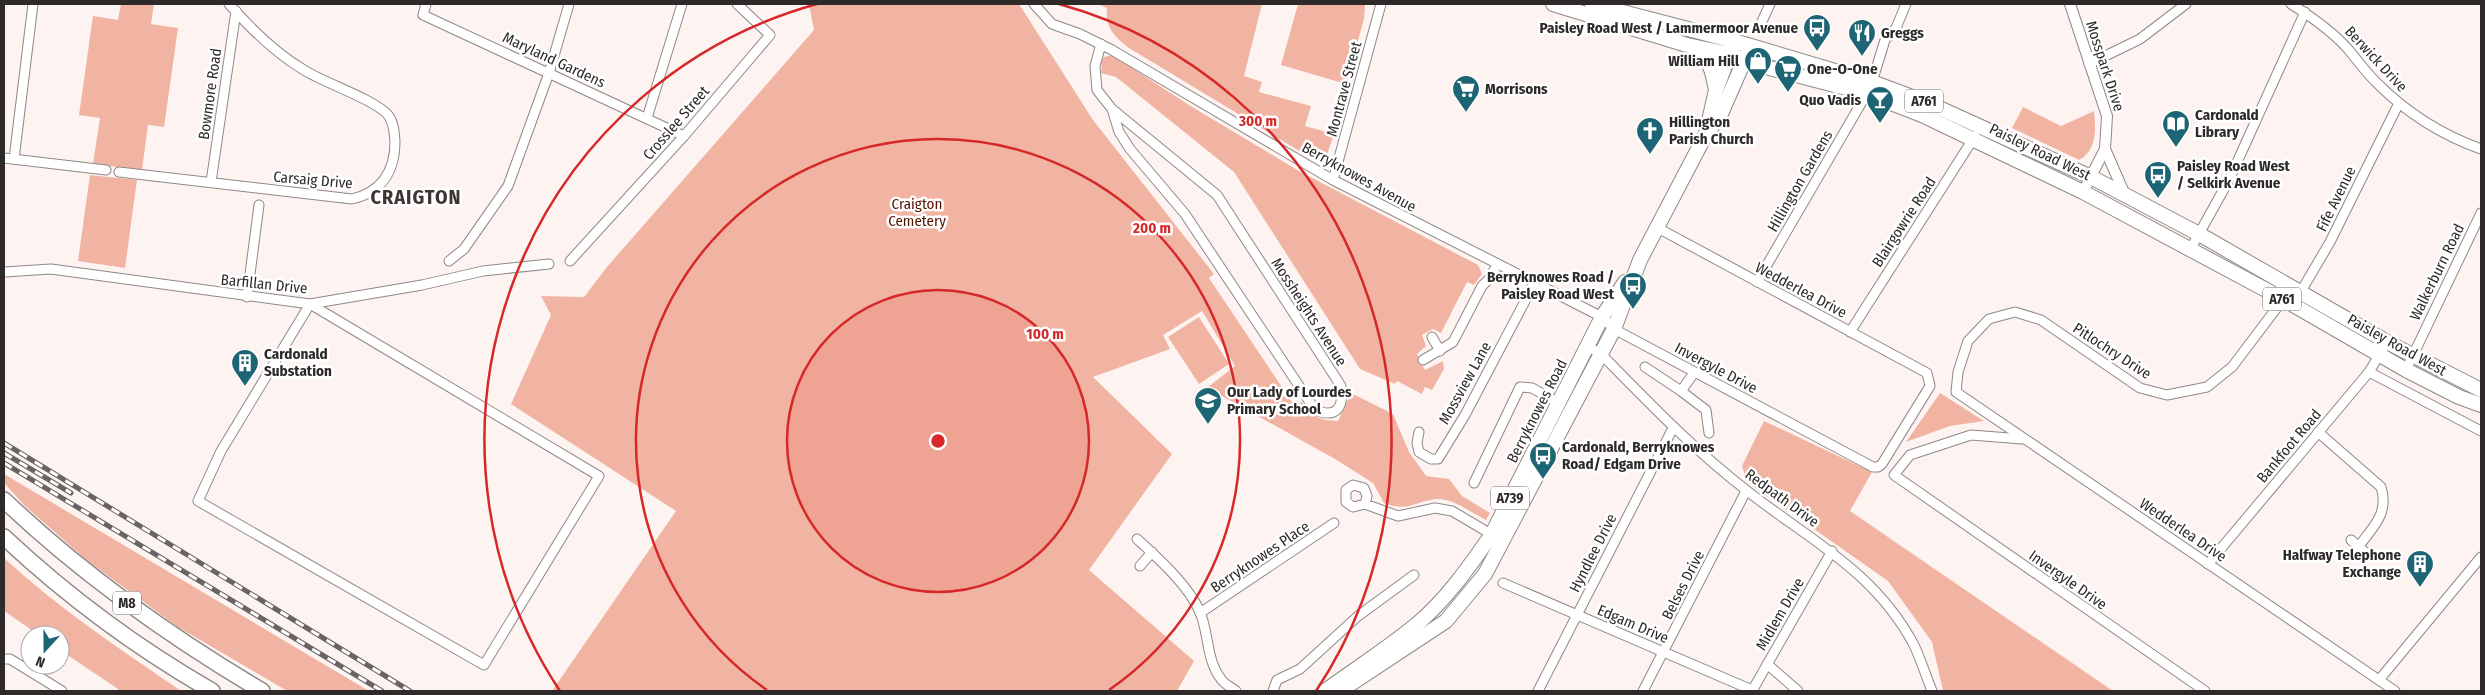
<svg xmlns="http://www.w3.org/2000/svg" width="2485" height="695" viewBox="0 0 2485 695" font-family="'Fira Sans Condensed',sans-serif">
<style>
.green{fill:#f2b4a2}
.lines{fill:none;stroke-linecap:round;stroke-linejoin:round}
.minor-casing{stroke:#908885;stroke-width:11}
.tertiary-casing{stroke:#908885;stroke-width:12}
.primary-casing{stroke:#908885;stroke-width:16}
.motorway-casing{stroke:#908885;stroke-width:18}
.minor{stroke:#fff;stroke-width:9}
.tertiary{stroke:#fff;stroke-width:10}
.primary{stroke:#fff;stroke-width:14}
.motorway{stroke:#fff;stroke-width:15}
.rail-casing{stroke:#696463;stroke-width:5}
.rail{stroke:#fff;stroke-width:3;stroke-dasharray:9;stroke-linecap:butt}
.ring{fill:none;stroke:#d62828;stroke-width:2.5}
.labels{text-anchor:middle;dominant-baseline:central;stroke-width:5;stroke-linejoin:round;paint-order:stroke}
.shield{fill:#fff;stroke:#6c6a69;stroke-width:1}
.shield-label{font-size:14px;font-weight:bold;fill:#2d2a29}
.poi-label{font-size:15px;font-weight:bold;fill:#2d2a29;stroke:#fff;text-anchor:start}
.street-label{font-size:15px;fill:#2d2a29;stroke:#fff}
.park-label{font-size:15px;fill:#551401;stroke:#fff}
.district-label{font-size:20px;font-weight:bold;letter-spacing:1px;fill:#3c3533;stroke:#fff}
.centre{fill:#d62828;stroke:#fff;stroke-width:2.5}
.ring-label{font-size:15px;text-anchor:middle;font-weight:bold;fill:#d62828;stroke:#fff;stroke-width:5;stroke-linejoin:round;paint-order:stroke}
</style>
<rect width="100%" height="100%" fill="#fdf4f1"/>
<!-- green -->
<g class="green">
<polygon points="121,4 154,4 151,24 178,28 164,127 148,125 142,170 93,164 100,118 79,115 93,16 118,20"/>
<path d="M809,4H1019L1093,120L1214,274L1209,278L1294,405L1302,402C1315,417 1317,420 1338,421L1351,393L1393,414L1409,452L1426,476L1449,479L1462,496L1490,513L1486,520C1472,513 1454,499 1438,499C1416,500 1409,513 1384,503L1373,483L1335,459L1222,396L1199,394L1235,366L1202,311L1163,335L1170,349L1093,377L1172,454L1089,570L1194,661L1177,691H552L676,511L511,404L551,315L541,296L584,297L607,267L814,30Z"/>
<path d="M1098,4H1262L1244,76L1262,82L1259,92L1311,106L1305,126L1334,134L1327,155L1321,160L1306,155L1129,48C1114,36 1105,28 1107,8Z"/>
<polygon points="1298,4 1365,4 1364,19 1346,84 1281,65"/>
<polygon points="1112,55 1189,105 1299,171 1478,265 1482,274 1474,285 1467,282 1441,333 1433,329 1422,335 1426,346 1417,354 1425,370 1443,361 1444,369 1432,390 1425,387 1422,394 1397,381 1395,384 1360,369 1234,172 1116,77 1101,73 1102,66 1100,62 1104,57"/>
<path d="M2023,107L2061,126L2094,111C2096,129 2097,150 2079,160L2012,128Z"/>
<polygon points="90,175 137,180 125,268 78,261"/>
<polygon points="1199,317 1229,364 1199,384 1168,337"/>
<polygon points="1940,393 1984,421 1950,426 1906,442"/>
<polygon points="1764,421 1872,472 1850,511 2113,691 1943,691 1932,642 1888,581 1747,482 1742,466"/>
<polygon points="4,474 369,691 287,691 178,627 89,562 25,506 4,483"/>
<path d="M4,558C58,608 120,649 181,691H117L118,689L60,650V635H39L4,611Z"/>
</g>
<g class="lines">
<defs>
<g id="minor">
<polyline points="426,4 423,15 684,136"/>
<polyline points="1034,4 1052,24 1080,34 1112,50 1333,180 1602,317 1614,329 1873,467 1878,467 1882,464 1930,386 1927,373 1656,227"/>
<path d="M2291,4C2312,17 2331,30 2348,49C2358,61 2367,74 2378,84C2407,113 2442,135 2481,149"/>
<polyline points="1759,28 1770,4"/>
<polyline points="1890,36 1896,28 1906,4"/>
<path d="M1101,44L1095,66L1097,90L1112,109L1217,195L1341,386C1344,407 1337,419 1315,410L1185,214L1130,149L1119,132L1112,109"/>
<polyline points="2089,64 2140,39 2186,4"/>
<polyline points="647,118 682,4"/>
<polyline points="4,158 106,170"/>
<polyline points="14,159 33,4"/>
<path d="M119,172L352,199C382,192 395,171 395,141C394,132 394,122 388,115C374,99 324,83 304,70C275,53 251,29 229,4"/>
<polyline points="1333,180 1381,4"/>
<polyline points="211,182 236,11"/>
<polyline points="2191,248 2229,180 2305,12"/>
<polyline points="449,261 464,249 508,186 549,73 569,4"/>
<polyline points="570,261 684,136 770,35 737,4"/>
<polyline points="4,272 51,269 310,304 422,285 483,271 549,264"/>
<polyline points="1757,282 1863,100 1872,82 1885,40"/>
<polyline points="247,297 259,205"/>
<polyline points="2285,297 2232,367 2207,387 2167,395 2140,388 2041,320 2015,312 1989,319 1968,341 1958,372 1956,392 2395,691"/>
<polygon points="310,304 599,476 484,665 198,501 221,451"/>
<polyline points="2293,305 2330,242 2399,103"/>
<polyline points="1850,332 1975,136"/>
<polyline points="1432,337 1440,351"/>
<path d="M1588,347L1600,353C1647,401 1693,449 1746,490C1809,540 1874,570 1914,645C1921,660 1926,676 1932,691"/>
<polyline points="1423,360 1453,342 1482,286 1489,279 1497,265"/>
<polyline points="1645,367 1681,391"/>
<polyline points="2406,370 2481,213"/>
<polyline points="2369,372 2481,431"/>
<polyline points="1694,373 1681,391 1706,410 1709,433"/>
<polyline points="1419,432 1417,443 1419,452 1431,459 1438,459 1465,415 1534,284"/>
<path d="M2318,432L2381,487C2389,513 2374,526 2359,546"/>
<polyline points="2022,439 1971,435 1910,455 1894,475 2205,691"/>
<polyline points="1474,483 1520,387 1532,388 1559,403"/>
<polyline points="1365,504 1367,496 1364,488 1353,485 1346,490 1346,502 1353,507 1365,504 1398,516 1435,508 1452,511 1496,537"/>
<path d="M1137,539C1158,558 1189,586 1200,612C1209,633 1206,660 1221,679C1224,684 1231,687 1236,691"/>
<polyline points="2351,540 2366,553"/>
<polyline points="2208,564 2369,372 2387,342"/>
<polyline points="1140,566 1152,552"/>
<polyline points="1503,583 1752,690"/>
<polyline points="1200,613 1334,523"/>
<polyline points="4,659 10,659 62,691"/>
<polyline points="1767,664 1798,691"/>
<polyline points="2379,680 2481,557"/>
<polyline points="1273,691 1277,680 1300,669 1358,616 1414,575"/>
<polyline points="1538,691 1673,428"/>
<polyline points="1643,691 1746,491"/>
<polyline points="1752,691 1832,551"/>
</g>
<g id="tertiary">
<polyline points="2070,4 2107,116 2105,149 2083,192"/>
<polyline points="2105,149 2125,195"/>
</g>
<g id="primary">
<polyline points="1553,4 1687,45 1730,54 1758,65 1865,93 1922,115 2083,192 2283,299 2406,370 2459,397 2481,405"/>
<polyline points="1592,4 1734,41 1872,82 1926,102 2091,177 2199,234 2387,342 2481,390"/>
<path d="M1695,49C1710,56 1713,75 1716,90"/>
<polyline points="1706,134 1716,90 1732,47"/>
<path d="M1325,691C1355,669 1387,649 1416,625C1446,600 1469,567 1492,534L1602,317L1625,282"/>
<polyline points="1340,691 1446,621 1485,574 1614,329 1640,260 1706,134 1720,116 1748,52"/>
</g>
<g id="motorway">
<path d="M4,500C82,574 169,636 262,691"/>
<path d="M4,537C67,596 137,648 212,691"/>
</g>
</defs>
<!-- minor casing -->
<use href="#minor" class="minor-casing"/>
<!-- tertiary casing -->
<use href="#tertiary" class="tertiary-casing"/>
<!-- primary casing -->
<use href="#primary" class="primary-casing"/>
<!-- motorway casing -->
<use href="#motorway" class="motorway-casing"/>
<!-- minor -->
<use href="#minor" class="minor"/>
<!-- tertiary -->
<use href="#tertiary" class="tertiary"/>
<!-- primary -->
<use href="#primary" class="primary"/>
<!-- motorway -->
<use href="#motorway" class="motorway"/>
<defs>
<g id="rail">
<polyline points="4,443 410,691"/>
<polyline points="4,453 71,493"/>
<polyline points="4,463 382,691"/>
</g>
</defs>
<!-- rail casing -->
<use href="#rail" class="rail-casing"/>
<!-- rail -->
<use href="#rail" class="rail"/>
</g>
<!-- distance rings -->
<circle cx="938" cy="441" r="151" fill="#d62828" fill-opacity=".12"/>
<g class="ring">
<circle cx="938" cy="441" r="151"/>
<path d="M767 690A302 302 0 1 1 1109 690"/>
<path d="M560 691A453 453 0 0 1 817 4M1059 4A453 453 0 0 1 1316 691"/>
</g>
<!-- icons -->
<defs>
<symbol id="bus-pin" viewBox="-11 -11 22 30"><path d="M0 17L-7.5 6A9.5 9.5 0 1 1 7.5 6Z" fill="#1d6574" stroke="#fff"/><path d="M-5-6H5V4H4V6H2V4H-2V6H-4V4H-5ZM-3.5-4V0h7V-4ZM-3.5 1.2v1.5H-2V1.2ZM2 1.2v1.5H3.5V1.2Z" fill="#fff"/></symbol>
<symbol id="restaurant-pin" viewBox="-11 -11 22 30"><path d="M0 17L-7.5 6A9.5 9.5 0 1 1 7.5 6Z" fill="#1d6574" stroke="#fff"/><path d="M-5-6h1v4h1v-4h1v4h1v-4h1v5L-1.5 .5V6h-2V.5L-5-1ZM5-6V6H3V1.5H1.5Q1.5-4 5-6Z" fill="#fff"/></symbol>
<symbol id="shop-pin" viewBox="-11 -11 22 30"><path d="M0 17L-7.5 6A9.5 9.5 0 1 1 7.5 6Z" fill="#1d6574" stroke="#fff"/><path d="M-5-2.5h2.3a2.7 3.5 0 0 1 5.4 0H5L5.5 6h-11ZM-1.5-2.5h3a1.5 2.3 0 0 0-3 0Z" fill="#fff"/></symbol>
<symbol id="supermarket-pin" viewBox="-11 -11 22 30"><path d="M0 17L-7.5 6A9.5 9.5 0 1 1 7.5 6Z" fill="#1d6574" stroke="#fff"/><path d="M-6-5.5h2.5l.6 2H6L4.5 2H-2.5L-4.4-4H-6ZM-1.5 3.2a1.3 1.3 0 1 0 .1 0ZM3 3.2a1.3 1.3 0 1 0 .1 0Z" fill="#fff"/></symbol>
<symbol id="bar-pin" viewBox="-11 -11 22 30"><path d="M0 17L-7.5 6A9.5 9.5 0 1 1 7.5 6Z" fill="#1d6574" stroke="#fff"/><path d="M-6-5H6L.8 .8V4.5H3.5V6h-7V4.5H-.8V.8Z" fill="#fff"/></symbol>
<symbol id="library-pin" viewBox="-11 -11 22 30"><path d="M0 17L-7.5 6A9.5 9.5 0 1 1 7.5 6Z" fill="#1d6574" stroke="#fff"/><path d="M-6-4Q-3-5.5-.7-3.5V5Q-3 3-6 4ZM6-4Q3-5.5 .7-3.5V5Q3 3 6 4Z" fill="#fff"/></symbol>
<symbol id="church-pin" viewBox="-11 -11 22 30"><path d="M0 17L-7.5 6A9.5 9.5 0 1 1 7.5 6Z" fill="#1d6574" stroke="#fff"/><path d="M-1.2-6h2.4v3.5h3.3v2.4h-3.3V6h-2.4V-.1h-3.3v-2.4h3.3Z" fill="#fff"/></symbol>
<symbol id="building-pin" viewBox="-11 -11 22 30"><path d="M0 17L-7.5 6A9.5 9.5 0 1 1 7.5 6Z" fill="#1d6574" stroke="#fff"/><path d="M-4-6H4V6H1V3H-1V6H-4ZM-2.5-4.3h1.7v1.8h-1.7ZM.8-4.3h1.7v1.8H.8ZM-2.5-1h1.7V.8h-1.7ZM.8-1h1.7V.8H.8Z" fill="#fff"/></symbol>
<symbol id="school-pin" viewBox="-11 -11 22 30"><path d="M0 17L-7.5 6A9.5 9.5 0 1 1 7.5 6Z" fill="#1d6574" stroke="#fff"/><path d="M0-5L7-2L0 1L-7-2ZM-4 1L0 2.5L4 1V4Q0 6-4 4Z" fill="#fff"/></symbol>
</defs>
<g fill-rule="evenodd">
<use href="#bus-pin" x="1801" y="12" width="32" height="43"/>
<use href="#restaurant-pin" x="1846" y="17" width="32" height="43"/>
<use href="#shop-pin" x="1742" y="45" width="32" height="43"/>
<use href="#supermarket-pin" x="1772" y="53" width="32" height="43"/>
<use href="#supermarket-pin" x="1450" y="73" width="32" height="43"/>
<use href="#bar-pin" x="1864" y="84" width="32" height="43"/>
<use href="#library-pin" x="2160" y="108" width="32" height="43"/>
<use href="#church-pin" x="1634" y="115" width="32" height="43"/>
<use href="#bus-pin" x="2142" y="159" width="32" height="43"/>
<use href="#bus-pin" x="1617" y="270" width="32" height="43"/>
<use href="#building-pin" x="229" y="347" width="32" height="43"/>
<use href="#school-pin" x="1192" y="385" width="32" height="43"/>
<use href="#bus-pin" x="1527" y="440" width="32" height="43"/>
<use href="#building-pin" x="2404" y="548" width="32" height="43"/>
</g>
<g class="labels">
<!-- shield labels -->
<g class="shield">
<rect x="1905" y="89.5" width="38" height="23" rx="4"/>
<rect x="2263" y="287.5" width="38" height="23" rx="4"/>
<rect x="1491" y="486.5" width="38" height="23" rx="4"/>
<rect x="113" y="591.5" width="28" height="23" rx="4"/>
</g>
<g class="shield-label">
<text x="1924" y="101">A761</text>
<text x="2282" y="299">A761</text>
<text x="1510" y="498">A739</text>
<text x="127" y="603">M8</text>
</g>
<!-- poi labels -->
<g class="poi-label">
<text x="1798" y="28" text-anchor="end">Paisley Road West / Lammermoor Avenue</text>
<text x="1881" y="33">Greggs</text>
<text x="1739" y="61" text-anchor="end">William Hill</text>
<text x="1807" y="69">One-O-One</text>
<text x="1485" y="89">Morrisons</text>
<text x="1861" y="100" text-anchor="end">Quo Vadis</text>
<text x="2195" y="115">Cardonald<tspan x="2195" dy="17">Library</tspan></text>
<text x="1669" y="122">Hillington<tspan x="1669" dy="17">Parish Church</tspan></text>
<text x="2177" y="166">Paisley Road West<tspan x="2177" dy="17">/ Selkirk Avenue</tspan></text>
<text x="1614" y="277" text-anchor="end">Berryknowes Road /<tspan x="1614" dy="17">Paisley Road West</tspan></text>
<text x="264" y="354">Cardonald<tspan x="264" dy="17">Substation</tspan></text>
<text x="1227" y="392">Our Lady of Lourdes<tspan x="1227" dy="17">Primary School</tspan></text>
<text x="1562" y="447">Cardonald, Berryknowes<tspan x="1562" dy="17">Road/ Edgam Drive</tspan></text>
<text x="2401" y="555" text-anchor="end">Halfway Telephone<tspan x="2401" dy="17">Exchange</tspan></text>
</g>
<!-- street labels -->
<g class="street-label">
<text transform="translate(2376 59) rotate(47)">Berwick Drive</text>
<text transform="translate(554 60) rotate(25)">Maryland Gardens</text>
<text transform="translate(2105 66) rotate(72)">Mosspark Drive</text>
<text transform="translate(1344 89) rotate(-75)">Montrave Street</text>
<text transform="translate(210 94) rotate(-82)">Bowmore Road</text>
<text transform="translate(676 123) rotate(-49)">Crosslee Street</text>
<text transform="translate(2040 152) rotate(26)">Paisley Road West</text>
<text transform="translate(1359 177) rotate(29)">Berryknowes Avenue</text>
<text transform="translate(313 180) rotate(5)">Carsaig Drive</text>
<text transform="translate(1800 181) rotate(-60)">Hillington Gardens</text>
<text transform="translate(2336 199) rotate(-64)">Fife Avenue</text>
<text transform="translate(1904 222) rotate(-57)">Blairgowrie Road</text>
<text transform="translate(2437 272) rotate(-64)">Walkerburn Road</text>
<text transform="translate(264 284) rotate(6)">Barfillan Drive</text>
<text transform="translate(1801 290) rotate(28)">Wedderlea Drive</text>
<text transform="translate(1309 312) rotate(57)">Mossheights Avenue</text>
<text transform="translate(2397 345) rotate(29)">Paisley Road West</text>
<text transform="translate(2112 351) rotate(33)">Pitlochry Drive</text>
<text transform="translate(1716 368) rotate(28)">Invergyle Drive</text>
<text transform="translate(1465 383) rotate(-61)">Mossview Lane</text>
<text transform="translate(1537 411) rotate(-63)">Berryknowes Road</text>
<text transform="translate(2289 446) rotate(-50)">Bankfoot Road</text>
<text transform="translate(1782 498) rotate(36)">Redpath Drive</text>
<text transform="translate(2183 530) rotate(34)">Wedderlea Drive</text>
<text transform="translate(1593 553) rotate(-63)">Hyndlee Drive</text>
<text transform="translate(1260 557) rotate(-34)">Berryknowes Place</text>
<text transform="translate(2068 580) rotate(35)">Invergyle Drive</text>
<text transform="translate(1683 585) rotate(-63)">Belses Drive</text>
<text transform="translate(1780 614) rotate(-60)">Midlem Drive</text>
<text transform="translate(1633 624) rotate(23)">Edgam Drive</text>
</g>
<!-- park labels -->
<g class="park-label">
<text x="917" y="204">Craigton<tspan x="917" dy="17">Cemetery</tspan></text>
</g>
<!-- district labels -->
<g class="district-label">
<text x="416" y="197">CRAIGTON</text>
</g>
</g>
<circle cx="938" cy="441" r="8" class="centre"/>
<g class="ring-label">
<text x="1258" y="126">300 m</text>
<text x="1152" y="233">200 m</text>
<text x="1045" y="339">100 m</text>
</g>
<!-- border -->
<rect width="2485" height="695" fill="none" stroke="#2d2a29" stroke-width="10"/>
<!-- north arrow -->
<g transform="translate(45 650) rotate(201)"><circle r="24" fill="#ffffff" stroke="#abaaa9"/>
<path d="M0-4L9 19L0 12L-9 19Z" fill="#1d6574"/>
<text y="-8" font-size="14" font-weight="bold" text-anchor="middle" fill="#2d2a29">N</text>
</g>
</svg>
